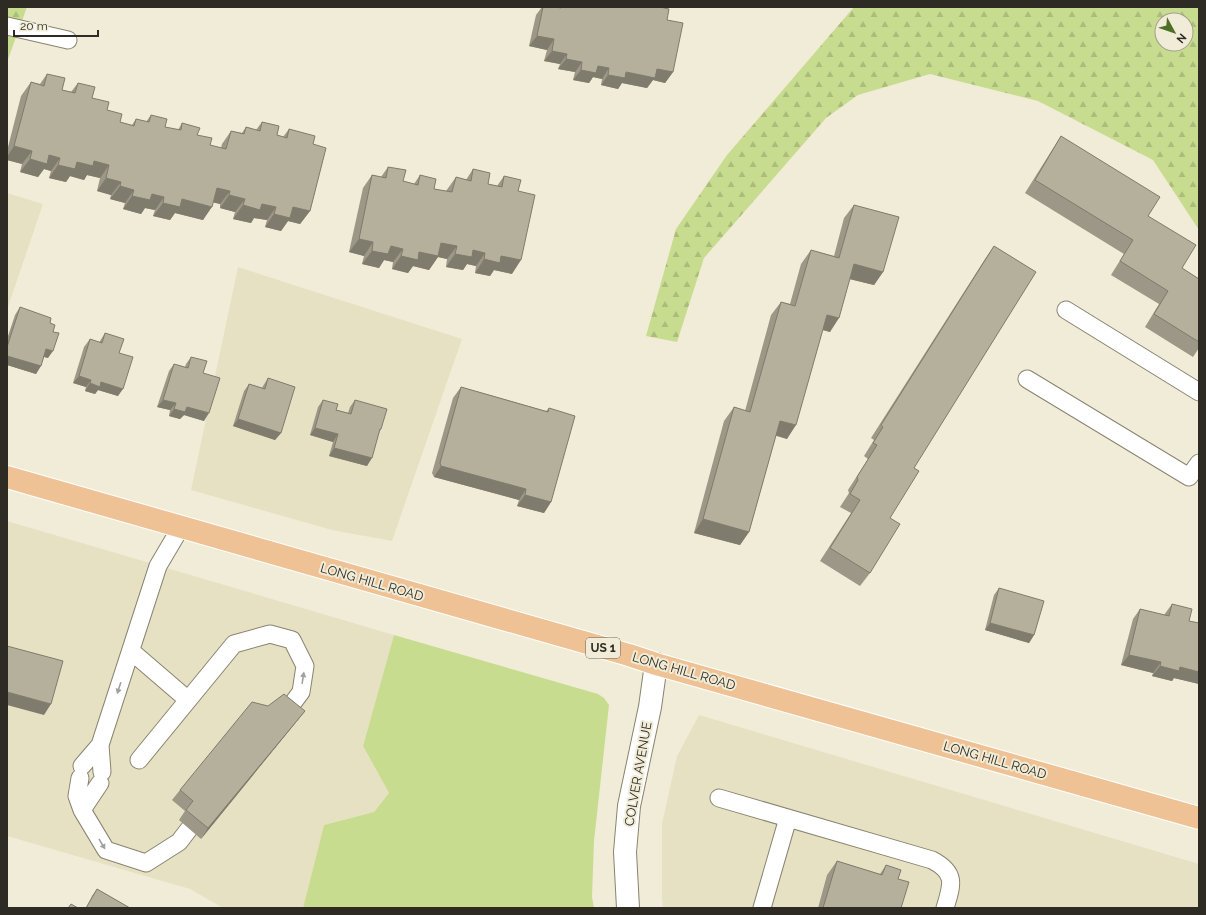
<svg xmlns="http://www.w3.org/2000/svg" width="1206" height="915" font-family="Raleway,sans-serif">
	<style>
		.built { fill: #e7e1c4 }
		.grass { fill: #c8dc8f }
		.forest { fill: url(#forest-firs); fill-rule: evenodd }
		.lines { fill: none; stroke-linecap: round; stroke-linejoin: round }
		.lane-casing { stroke: #888470; stroke-width: 19 }
		.street-casing { stroke: #888470; stroke-width: 24 }
		.primary-casing { stroke: #fff; stroke-width: 24 }
		.lane { stroke: #fff; stroke-width: 17 }
		.street { stroke: #fff; stroke-width: 22 }
		.primary { stroke: #eec295; stroke-width: 22 }
		.wall { fill: #9c9786 }
		.shaded-wall { fill: #7f7b6d }
		.building { fill: #b5b09c; stroke: #7f7b6d }
		.oneway { fill: #a0a09c }
		.labels { text-anchor: middle; dominant-baseline: central; stroke-width: 4; stroke-linejoin: round; paint-order: stroke }
		.shield { fill: #f1ecd7; stroke: #686559; stroke-width: 1 }
		.shield-label { font-size: 12px; font-weight: bold; fill: #2d2b23 }
		.street-label { font-size: 13px; fill: #2d2b23; stroke: #f1ecd7 }
	</style>
	<defs>
		<pattern id="forest-firs" width="22" height="20" patternUnits="userSpaceOnUse"><rect width="22" height="20" fill="#c8dc8f"/><path d="M5 1l3.5 6h-7zM16 11l3.5 6h-7z" fill="#acbd7b"/></pattern>
	</defs>
	<rect width="100%" height="100%" fill="#f1ecd7"/>
	<path class="built" d="M7 193 43 204 7 310Z
		M238 267 462 339 392 541 332 530 191 490Z
		M7 521 394 635 363 746 389 793 374 812 324 825 303 908H223L190 889 7 836Z
		M699 715 1199 864V908H663L662 899V824L677 756Z"/>
	<path class="grass" d="M394 635 598 694 604 698 609 705 594 841 592 897 594 908H303L324 825 374 812 389 793 363 746Z"/>
	<path class="forest" d="M7 7H27L7 62Z
		M854 7H1199V230L1153 160 1038 101 930 74 858 95 826 118 704 258 677 342 646 336 676 229 727 155ZM1162 20H1186V44H1162Z"/>
	<g class="lines">
		<g class="lane-casing">
			<path id="lane" d="M7 26 68 40
				M1066 310 1199 392
				M1027 379 1189 477 1199 463
				M131 651 188 700
				M100 745 102 772
				M139 760 234 644 270 634 292 640 305 666 301 692 286 712
				M82 766 100 745 158 566 181 527
				M80 778 77 796 82 810 106 850 146 863 179 842 189 829
				M719 798 932 860C957 873 952 885 945 908
				M82 810 100 783
				M762 908 788 818"/>
		</g>
		<g class="street-casing">
			<path id="street" d="M628 908 625 852 629 806 650 707 656 664"/>
		</g>
		<g class="primary-casing">
			<path id="primary" d="M7 477 629 655 656 664 1199 818"/>
		</g>
		<use href="#lane" class="lane"/>
		<use href="#street" class="street"/>
		<use href="#primary" class="primary"/>
	</g>
	<path class="wall" d="M542 7H660L667 20 673 72 665 83 653 80 647 88 622 83 618 89 601 85 602 79 593 77 589 83 573 80 575 72 558 69 560 64 544 61 547 50 529 46 536 15Z
		M47 74 62 90 71 92 78 83 92 98 107 110 120 122 132 125 136 119 146 122 151 115 165 127 178 130 182 123 210 145 221 148 222 144 231 131 242 133 246 127 256 130 262 122 277 135 283 137 289 129 313 144 310 211 300 224 288 221 281 231 265 227 267 220 254 218 251 223 233 219 235 212 220 208V204L213 202 203 220 175 213 170 220 153 216 155 210 145 208 141 214 123 209 125 203 110 199 111 195 97 191 100 178 87 175 84 180 70 176 66 182 49 178 51 171 44 169 38 177 20 172 22 164 7 160V151L21 96 31 82 40 84Z
		M1061 136 1148 216 1182 268 1199 279V348L1193 357 1145 327 1159 304 1111 275 1124 254 1025 193 1052 150Z
		M388 167 403 181 414 184 420 175 434 189 446 191 456 177 466 180 473 169 488 184 497 186 504 176 518 191 512 274 494 270 490 276 475 273 476 266 467 264 463 270 446 267 447 259 438 257 429 270 413 266 408 273 392 269 393 262 384 260 379 268 362 264 364 256 349 252 363 188 372 175 381 177Z
		M854 205 883 272 874 285 850 279 830 332 822 330 787 439 776 435 749 532 740 545 694 533 724 421 734 407 745 411 771 315 781 302 790 304 801 264 811 250 834 256 844 218Z
		M994 246 914 468 890 518 870 573 860 586 820 561 851 513 840 507 849 493 848 490 868 459 864 456 874 440 871 438 985 259Z
		M20 307 53 332 48 358 44 357 36 374 7 365V339L15 315Z
		M105 333 119 353 118 396 98 390 95 394 85 391 86 387 73 383 84 347 90 339 99 343 100 341Z
		M191 357 203 373 204 421 184 415 180 419 169 416 170 410 157 407 169 371 174 364 185 367 186 364Z
		M268 378 281 433 275 440 233 426 244 391 249 384 262 388 263 386Z
		M461 387 546 411 549 408 551 502 544 513 517 506 519 500 434 477 432 473 453 398Z
		M323 400 336 410 348 413 350 407 355 400 381 429 379 433 367 466 329 456 333 442 310 435 318 407Z
		M999 588 1034 635 1029 643 985 630 994 595Z
		M1172 604 1189 621 1199 623V684L1174 678 1172 681 1152 676 1153 673 1121 665 1133 619 1140 609 1164 615Z
		M268 706 305 711 297 721 201 839 179 820 185 811 172 800 180 790Z
		M837 861 880 874 886 865 898 879 901 908H818L827 875Z
		M97 889 130 908H86L92 896Z"/>
	<path class="shaded-wall" d="M537 36 554 39 547 50 529 46Z
		M552 51 567 54 560 64 544 61Z
		M566 59 582 62 575 72 558 69Z
		M598 66 609 68 602 79 593 77 589 83 573 80 581 70Z
		M657 69 673 72 665 83 653 80 647 88 622 83 618 89 601 85 608 75Z
		M14 146 32 151 22 164 7 160V157Z
		M49 155 60 158 51 171 44 169 38 177 20 172 30 159Z
		M94 161 109 165 100 178 87 175 84 180 70 176 66 182 49 178 58 165Z
		M106 178 121 182 111 195 97 191Z
		M120 186 134 190 125 203 110 199Z
		M217 188 230 191 220 204 207 201Z
		M152 194 164 197 155 210 145 208 141 214 123 209 132 196Z
		M229 195 245 199 235 212 220 208Z
		M182 199 212 207 203 220 175 213 170 220 153 216 163 203Z
		M262 204 276 207 267 220 254 218 251 223 233 219 243 205Z
		M293 207 310 211 300 224 288 221 281 231 265 227 274 214Z
		M359 239 373 242 364 256 349 252Z
		M441 243 457 246 447 259 438 257 429 270 413 266 408 273 392 269 401 256Z
		M391 246 403 249 393 262 384 260 379 268 362 264 372 251Z
		M473 250 485 253 476 266 467 264 463 270 446 267 455 254Z
		M501 256 521 260 512 274 494 270 490 276 475 273 484 259Z
		M854 264 883 272 874 285 845 278Z
		M827 315 839 318 830 332 817 328Z
		M46 349 53 351 48 358 41 356Z
		M7 356 41 366 36 374 7 365Z
		M79 376 91 380 86 387 73 383Z
		M101 382 123 389 118 396 98 390 95 394 85 391 90 383Z
		M163 400 176 403 170 410 157 407Z
		M187 407 209 413 204 421 184 415 180 419 169 416 174 409Z
		M238 419 281 433 275 440 233 426Z
		M780 421 796 425 787 439 770 434Z
		M315 428 338 434 333 442 310 435Z
		M334 448 372 458 367 466 329 456Z
		M441 466 526 489 519 500 434 477Z
		M525 495 551 502 544 513 517 506Z
		M703 519 749 532 740 545 694 533Z
		M990 623 1034 635 1029 643 985 630Z
		M1129 655 1161 662 1153 673 1121 665Z
		M1160 666 1180 667 1199 672V684L1174 678 1172 681 1152 676Z
		M7 692 51 704 44 715 7 705Z
		M305 711 297 721 201 839 208 828Z"/>
	<path class="building" d="M543 7H556L561 8V7H660L669 9 667 20 683 23 673 72 657 69 655 78 626 72 625 78 608 75 609 68 598 66 596 73 581 70 582 62 566 59 567 54 552 51 554 39 537 36Z
		M47 74 65 78 62 90 75 93 78 83 95 87 92 98 109 102 107 110 122 114 120 122 134 126 136 119 149 122 151 115 167 119 165 127 181 130 182 123 200 128 197 135 212 138 210 145 226 149 231 131 244 134 246 127 260 131 262 122 279 126 277 135 287 138 289 129 315 136 313 144 326 148 310 211 293 207 290 218 274 214 276 207 262 204 260 210 243 205 245 199 229 195 230 191 217 188 212 207 182 199 180 207 163 203 164 197 152 194 150 200 132 196 134 190 120 186 121 182 106 178 109 165 94 161 93 166 77 162 75 169 58 165 60 158 49 155 47 164 30 159 32 151 14 146 31 82 44 86Z
		M1061 136 1160 197 1148 216 1196 245 1182 268 1199 279V342L1154 314 1168 291 1120 261 1133 240 1035 180Z
		M388 167 406 170 403 181 418 185 420 175 436 179 434 189 452 192 456 177 471 181 473 169 490 173 488 184 502 187 504 176 521 180 518 191 535 195 521 260 501 256 500 263 484 259 485 253 473 250 472 257 455 254 457 246 441 243 438 256 419 252 418 260 401 256 403 249 391 246 388 254 372 251 373 242 359 239 372 175 386 178Z
		M854 205 899 217 883 272 854 264 839 318 827 315 796 425 780 421 749 532 703 519 734 407 750 412 781 302 795 306 811 250 839 258Z
		M994 246 1036 272 914 468 919 471 890 518 900 524 870 573 830 548 860 500 850 494 858 480 857 477 877 445 873 443 883 427 881 425Z
		M20 307 51 318 50 323 55 325 53 332 59 333 53 351 46 349 41 366 7 356V347Z
		M105 333 124 339 119 353 133 357 123 389 101 382 100 387 90 383 91 380 79 376 90 339 102 343Z
		M191 357 207 361 203 373 220 378 209 413 187 407 185 412 174 409 176 403 163 400 174 364 188 368Z
		M268 378 295 387 281 433 238 419 249 384 265 389Z
		M461 387 548 412 549 408 575 416 551 502 525 495 526 489 441 466 440 463Z
		M323 400 338 404 336 410 351 414 355 400 387 409 381 429H380L372 458 334 448 338 434 315 428Z
		M999 588 1044 601 1034 635 990 623Z
		M1172 604 1192 609 1189 621 1199 623V672L1180 667 1179 671 1160 666 1161 662 1129 655 1140 609 1169 616Z
		M7 646 63 661 51 704 7 692Z
		M284 694 305 711 208 828 186 810 193 801 180 790 252 702 268 706Z
		M837 861 882 875 886 865 901 870 898 879 909 882 901 908H823Z
		M97 889 130 908H86Z
		M71 904 78 908H68Z"/>
	<defs><path id="oneway-solid" d="M-6-.8H1V-3.2L6.5 0L1 3.2V.8H-6Z"/></defs>
	<g class="oneway">
		<use href="#oneway-solid" transform="translate(303 678) rotate(-81)"/>
		<use href="#oneway-solid" transform="translate(119 688) rotate(108)"/>
		<use href="#oneway-solid" transform="translate(102 844) rotate(59)"/>
	</g>
	<g class="labels">
		<rect class="shield" x="586" y="638" width="34" height="20" rx="3"/>
		<g class="shield-label">
			<text x="603" y="648">US 1</text>
		</g>
		<g class="street-label">
			<text transform="translate(372 582) rotate(16)">LONG HILL ROAD</text>
			<text transform="translate(684 671) rotate(16)">LONG HILL ROAD</text>
			<text transform="translate(995 760) rotate(16)">LONG HILL ROAD</text>
			<text transform="translate(638 774) rotate(-80)">COLVER AVENUE</text>
		</g>
	</g>
	<rect width="1206" height="915" fill="none" stroke="#2d2b23" stroke-width="16"/>
	<g transform="translate(1174 32) rotate(130)"><circle r="19" fill="#f1ecd7" stroke="#a39f8f"/>
	<path d="M0-3L7 15L0 10L-7 15Z" fill="#4e6f26"/>
	<text y="-6" font-size="11" font-weight="bold" text-anchor="middle" fill="#2d2b23">N</text>
	</g>
	<path d="M14 30v6h84v-6" fill="none" stroke="#2d2b23" stroke-width="2"/>
	<text x="20" y="30" font-size="12" fill="#2d2b23" stroke="#f1ecd7" stroke-width="3" paint-order="stroke">20 m</text>
</svg>
